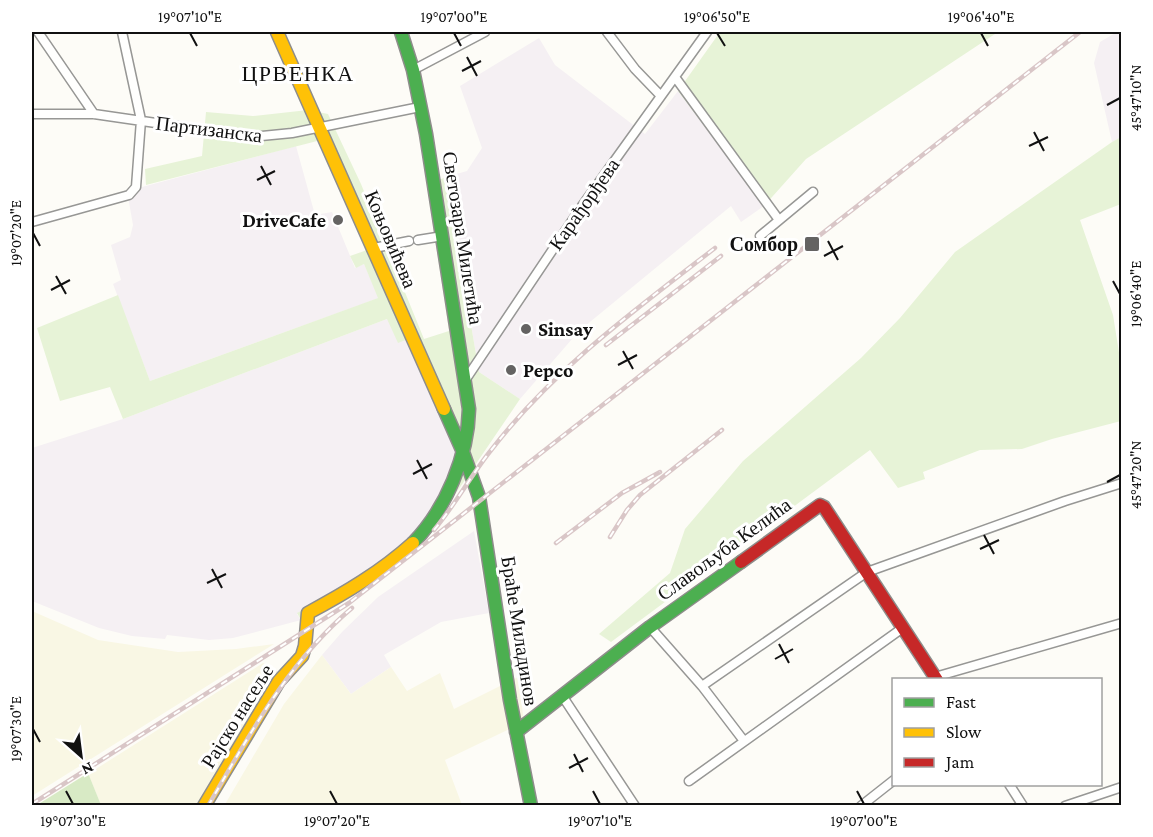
<svg xmlns="http://www.w3.org/2000/svg" width="1153" height="837" font-family="'Crimson Pro',serif">
	<style>
		.industrial { fill: #f5f0f3 }
		.farmland { fill: #f9f7e4 }
		.green { fill: #e7f3d7 }
		.forest { fill: #d8eac5 }
		.lines { fill: none; stroke-linecap: round; stroke-linejoin: round }
		.street-casing { stroke: #979795; stroke-width: 11 }
		.fast-casing { stroke: #8e8d8b; stroke-width: 15 }
		.slow-casing { stroke: #8e8d8b; stroke-width: 15 }
		.jam-casing { stroke: #8e8d8b; stroke-width: 15 }
		.street { stroke: #fffffe; stroke-width: 8 }
		.fast { stroke: #4caf50; stroke-width: 12 }
		.slow { stroke: #ffc107; stroke-width: 12 }
		.jam { stroke: #c62828; stroke-width: 12 }
		.rail-casing { stroke: #d9c6c7; stroke-width: 4.5 }
		.rail { stroke: #fff; stroke-width: 2; stroke-dasharray: 7; stroke-linecap: butt }
		.ticks { fill: none; stroke: #111; stroke-width: 2 }
		.poi-dot { fill: #646362; stroke: #fff; stroke-width: 2 }
		.labels { text-anchor: middle; dominant-baseline: central; stroke-width: 6; stroke-linejoin: round; paint-order: stroke }
		.street-label { font-size: 20px; fill: #111; stroke: #fff }
		.poi-label { font-size: 20px; font-weight: bold; fill: #111; stroke: #fff; text-anchor: end }
		.quarter-label { font-size: 22px; letter-spacing: 1.5px; fill: #111; stroke: #fff }
		.neatline { fill: none; stroke: #111; stroke-width: 2 }
		.ticks-label { font-size: 15px; text-anchor: middle; fill: #111 }
	</style>
	<rect width="100%" height="100%" fill="#fdfcf7"/>
	<path class="industrial" d="M1117 32H1122V137L1112 142 1094 63 1100 42Z
		M539 38 555 65 645 134 678 91 764 206 741 222 731 206 579 331 520 399 479 372 446 177 467 171 482 148 460 86Z
		M296 146 315 215 332 212 355 268 364 264 379 298 150 381 113 284 121 280 111 245 130 237 133 225 127 191Z
		M387 319 407 339 458 449 436 505 425 521 413 537 369 573 297 614 301 620 233 638 209 640 167 635 165 639 132 636 99 628 32 601V448L123 419Z
		M474 531 489 613 441 622 384 655 391 667 351 694 322 655 342 632 378 597Z"/>
	<path class="farmland" d="M32 611 98 640 178 652 236 649 274 644 32 796Z
		M322 655 351 694 391 667 407 691 440 673 454 709 518 677 524 722 445 760 462 805 224 806 284 704Z
		M263 663 282 674 202 805H101L88 774Z"/>
	<path class="green" d="M720 32H998L806 159 764 206 678 91Z
		M308 110 328 114 361 184 424 339 449 331 427 185 446 177 479 372 520 399 450 502 423 537 334 604 301 620 297 613C343 590 393 563 425 521 441 501 449 473 458 449L408 339 398 343 387 319 123 419 110 387 60 401 37 328 118 295 150 381 378 298 364 264 356 268 350 256 370 249 321 140 146 185 145 169 202 156 206 112 253 116Z
		M1121 137V204L1080 220 1113 315 1121 365V421L1052 439 1022 449 980 450 923 472 925 479 898 488 870 450 611 642 599 634 670 573 685 529 743 461 861 358 900 318 955 252 1112 142Z"/>
	<path class="forest" d="M88 773 101 805H75L74 803 70 805H37Z"/>
	<g class="lines">
		<g class="street-casing">
			<path id="street" d="M38 32 94 114
				M607 32 635 69 660 95
				M413 70 485 32
				M675 77 779 220
				M32 114H94L252 137 292 133 420 107
				M32 222 129 195 136 187 141 120 122 32
				M760 236 813 192
				M418 240 443 236
				M374 248 409 241
				M466 379 582 206 707 32
				M650 627 702 686 744 741
				M935 677 1122 623
				M702 686 867 572 1065 501 1122 483
				M563 697 635 806
				M689 781 904 627
				M1009 784 1023 806
				M861 806 894 780
				M1065 806 1122 787"/>
		</g>
		<g class="fast-casing">
			<path id="fast" d="M401 32 413 70 426 134 469 409C468 456 446 509 413 543
				M444 409 463 452 479 497 510 700 531 806
				M516 732 650 627 741 562"/>
		</g>
		<g class="slow-casing">
			<path id="slow" d="M277 32 444 409
				M204 806 279 681 302 656 305 646 308 613C345 593 381 572 413 543"/>
		</g>
		<g class="jam-casing">
			<path id="jam" d="M741 562 820 505 824 507 937 680"/>
		</g>
		<use href="#street" class="street"/>
		<use href="#fast" class="fast"/>
		<use href="#slow" class="slow"/>
		<use href="#jam" class="jam"/>
		<g class="rail-casing">
			<path id="rail" d="M606 345 721 256
				M434 530C455 505 471 475 492 449 554 369 636 309 715 248
				M610 537 627 510 640 495 722 430
				M556 543 622 493 660 472
				M32 804 349 603 1080 32
				M208 806C250 734 288 662 352 608"/>
		</g>
		<use href="#rail" class="rail"/>
	</g>
	<path class="ticks" d="M190 33 197 46M454 33 461 46M717 33 725 46M981 33 988 46M467 57 477 76M462 71 481 61M1107 105 1120 98M1034 132 1044 151M1029 146 1048 137M261 166 271 185M257 180 275 171M33 233 40 246M828 241 838 260M824 256 843 246M56 276 66 294M1113 281 1120 294M51 290 70 280M623 351 633 369M618 365 637 355M417 460 427 479M413 474 432 464M1107 482 1120 475M984 535 994 554M980 549 999 540M212 569 222 588M207 583 226 574M779 644 789 663M775 659 793 649M33 729 40 742M574 754 583 772M569 768 588 758M66 791 73 804M330 791 337 804M593 791 600 804M857 791 864 804"/>
	<g class="poi-dot">
		<circle cx="338" cy="220" r="6"/>
		<rect x="804" y="236" width="16" height="16" rx="3"/>
		<circle cx="526" cy="329" r="6"/>
		<circle cx="511" cy="370" r="6"/>
	</g>
	<g class="labels">
		<g class="street-label">
			<text transform="translate(209 129) rotate(7)">Партизанска</text>
			<text transform="translate(584 204) rotate(-55)">Карађорђева</text>
			<text transform="translate(463 238) rotate(81)">Светозара Милетића</text>
			<text transform="translate(391 239) rotate(67)">Коњовићева</text>
			<text transform="translate(724 549) rotate(-36)">Славољуба Келића</text>
			<text transform="translate(520 631) rotate(81)">Браће Миладинов</text>
			<text transform="translate(237 716) rotate(-58)">Рајско насеље</text>
		</g>
		<g class="poi-label">
			<text x="326" y="220">DriveCafe</text>
			<text x="798" y="244">Сомбор</text>
			<text x="538" y="329" text-anchor="start">Sinsay</text>
			<text x="523" y="370" text-anchor="start">Pepco</text>
		</g>
		<g class="quarter-label">
			<text x="298" y="73">ЦРВЕНКА</text>
		</g>
	</g>
	<rect width="1153" height="837" fill="none" stroke="#ffffff" stroke-width="66"/>
	<rect x="892" y="678" width="210" height="108" fill="#ffffff" stroke="#a0a0a0" stroke-width="1.5"/>
	<rect x="904" y="698" width="30" height="9" fill="#4caf50" stroke="#a0a0a0" stroke-width="1.5"/>
	<text x="946" y="708" font-size="18" fill="#111111">Fast</text>
	<rect x="904" y="728" width="30" height="9" fill="#ffc107" stroke="#a0a0a0" stroke-width="1.5"/>
	<text x="946" y="738" font-size="18" fill="#111111">Slow</text>
	<rect x="904" y="758" width="30" height="9" fill="#c62828" stroke="#a0a0a0" stroke-width="1.5"/>
	<text x="946" y="768" font-size="18" fill="#111111">Jam</text>
	<g transform="translate(81 756) rotate(152)" stroke="#ffffff" stroke-width="4.5" paint-order="stroke">
	<path d="M0-4.5L10 22L0 15L-10 22Z" fill="#111111"/>
	<text y="-9" font-size="16" font-weight="bold" text-anchor="middle" fill="#111111">N</text>
	</g>
	<rect x="33" y="33" width="1087" height="771" class="neatline"/>
	<g class="ticks-label">
		<text x="190" y="22">19°07'10"E</text>
		<text x="454" y="22">19°07'00"E</text>
		<text x="717" y="22">19°06'50"E</text>
		<text x="981" y="22">19°06'40"E</text>
		<text transform="translate(1136 98) rotate(-90)" y="5">45°47'10"N</text>
		<text transform="translate(16 233) rotate(-90)" y="5">19°07'20"E</text>
		<text transform="translate(1136 294) rotate(-90)" y="5">19°06'40"E</text>
		<text transform="translate(1136 475) rotate(-90)" y="5">45°47'20"N</text>
		<text transform="translate(16 729) rotate(-90)" y="5">19°07'30"E</text>
		<text x="73" y="826">19°07'30"E</text>
		<text x="337" y="826">19°07'20"E</text>
		<text x="600" y="826">19°07'10"E</text>
		<text x="864" y="826">19°07'00"E</text>
	</g>
</svg>
